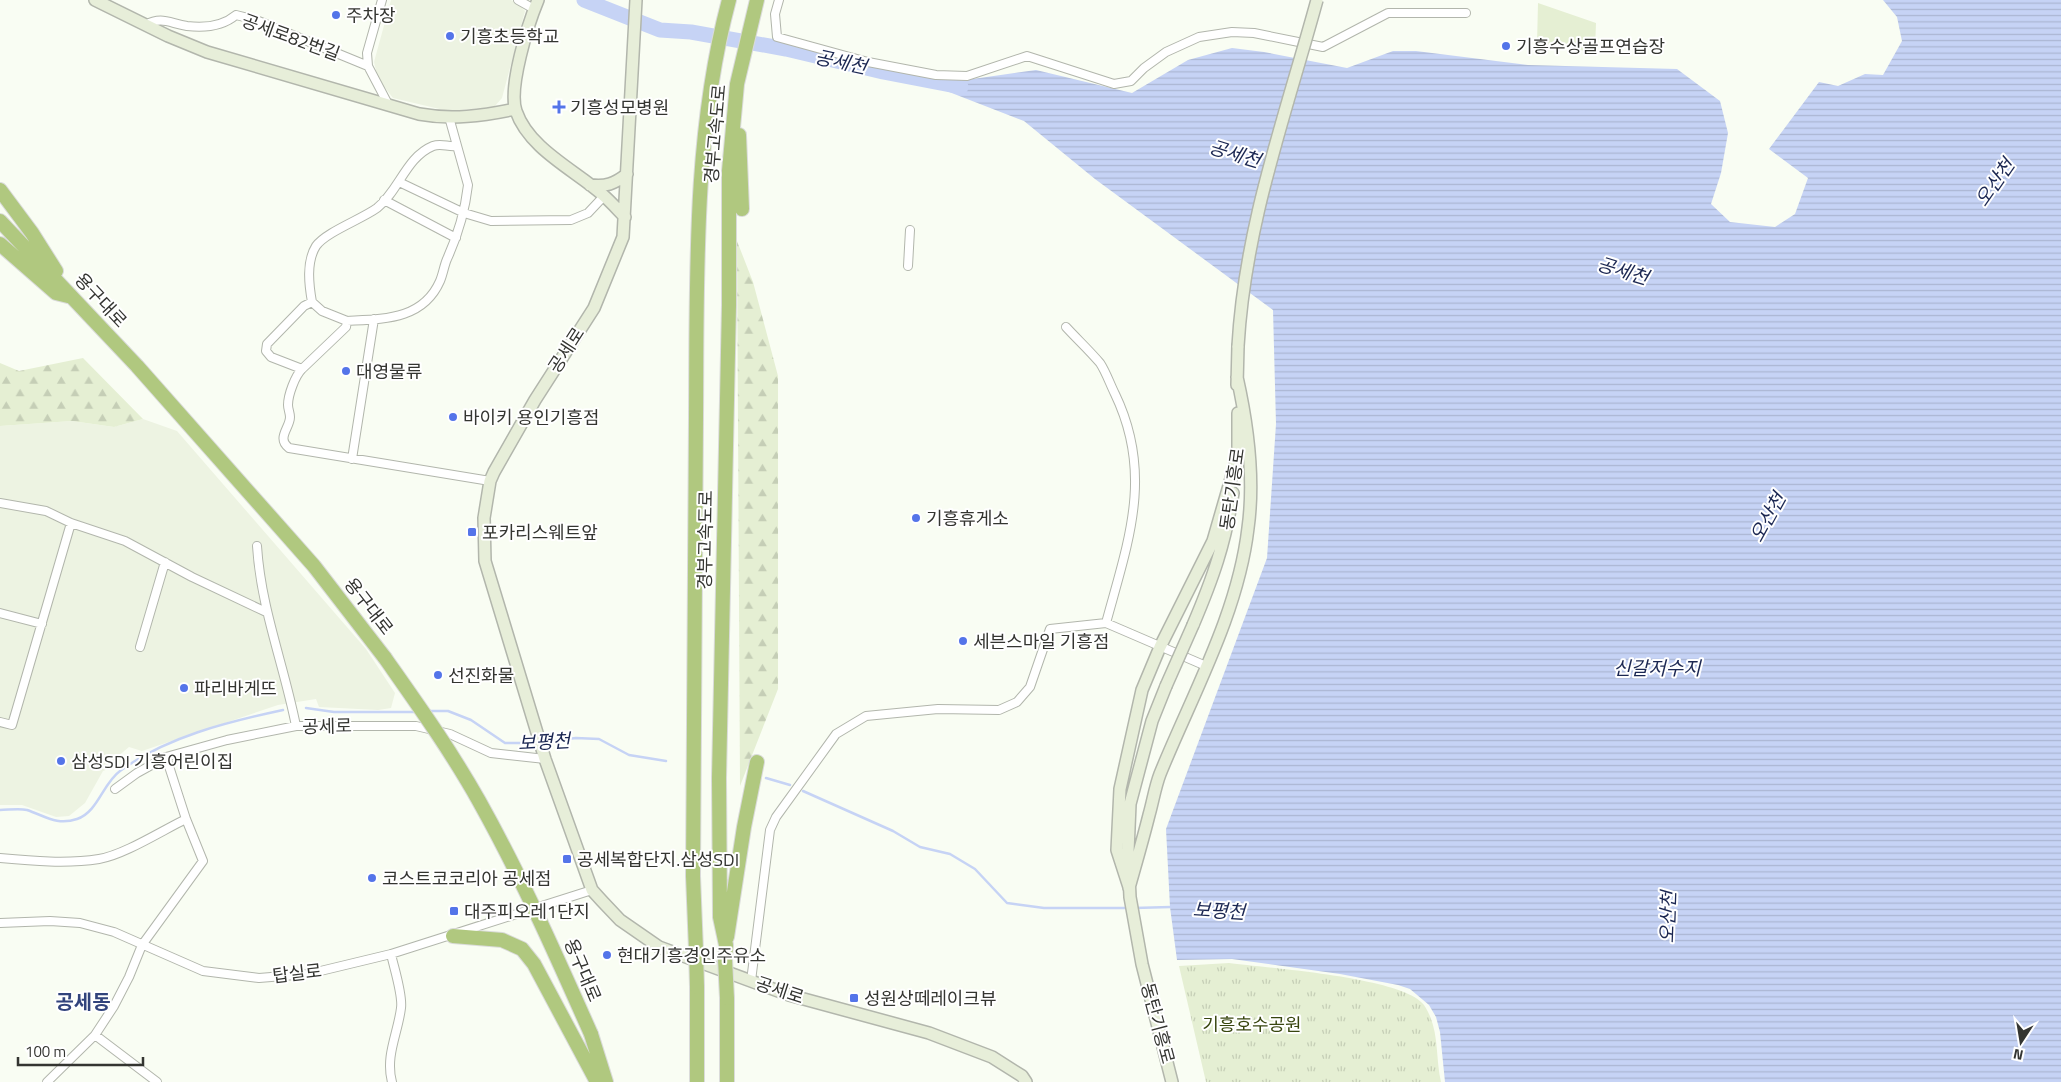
<svg xmlns="http://www.w3.org/2000/svg" width="2061" height="1082" font-family="'Titillium Web','Noto Sans KR',sans-serif">
	<style>
		.built { fill: #edf3e2 }
		.green { fill: #e5efd3 }
		.forest { fill: url(#forest-firs) }
		.park { fill: url(#park-tufts) }
		.water { fill: url(#water-rules) }
		.lines { fill: none; stroke-linecap: round; stroke-linejoin: round }
		.stream { stroke: #c6d3f5; stroke-width: 2.5 }
		.river { stroke: #c6d3f5; stroke-width: 15 }
		.street-casing { stroke: #b2b6ac; stroke-width: 10 }
		.secondary-casing { stroke: #b2b6ac; stroke-width: 14 }
		.highway-casing { stroke: #dadbda; stroke-width: 16 }
		.street { stroke: #fff; stroke-width: 8 }
		.secondary { stroke: #e7eed9; stroke-width: 11 }
		.highway { stroke: #b0c87f; stroke-width: 14 }
		.secondary-bridge-casing { stroke: #b2b6ac; stroke-width: 14; stroke-linecap: butt }
		.highway-bridge-casing { stroke: #dadbda; stroke-width: 16; stroke-linecap: butt }
		.secondary-bridge { stroke: #e7eed9; stroke-width: 11 }
		.highway-bridge { stroke: #b0c87f; stroke-width: 14 }
		.poi-dot { fill: #5474e9; stroke: #fff; stroke-width: 2 }
		.labels { text-anchor: middle; dominant-baseline: central; stroke-width: 4; stroke-linejoin: round; paint-order: stroke }
		.poi-label { font-size: 18px; fill: #343531; stroke: #fff; text-anchor: start }
		.street-label { font-size: 18px; fill: #343531; stroke: #fff }
		.park-label { font-size: 18px; fill: #38460f; stroke: #fff }
		.water-label { font-size: 19px; font-style: italic; fill: #1b2752; stroke: #fff }
		.quarter-label { font-size: 20px; font-weight: bold; fill: #31437c; stroke: #fff }
	</style>
	<defs>
		<pattern id="forest-firs" width="22" height="20" patternUnits="userSpaceOnUse" patternTransform="scale(1.25)"><rect width="22" height="20" fill="#e5efd3"/><path d="M5 1l3.5 6h-7zM16 11l3.5 6h-7z" fill="#c5ceb6"/></pattern>
		<pattern id="park-tufts" width="24" height="20" patternUnits="userSpaceOnUse" patternTransform="scale(1.25)"><rect width="24" height="20" fill="#e5efd3"/><path d="M3 7l-1-3M5 7V3M7 7l1-3M15 17l-1-3M17 17v-4M19 17l1-3" fill="none" stroke="#c5ceb6"/></pattern>
		<pattern id="water-rules" width="6" height="5" patternUnits="userSpaceOnUse" patternTransform="scale(1.25)"><rect width="6" height="5" fill="#c6d3f5"/><path d="M0 2.5h6" fill="none" stroke="#abb6d2"/></pattern>
	</defs>
	<rect width="100%" height="100%" fill="#f9fdf3"/>
	<path class="built" d="M391 0H511L517 3 525 11 502 98 494 107 448 111 393 98 378 79 374 62Z
		M143 419 177 431 366 649 395 693 391 708 378 710 319 707 316 699 278 705 142 751 129 747 117 757 113 767 103 771 85 803 69 816 56 817 22 805H0V426L72 421 114 427Z"/>
	<path class="green" d="M1538 3 1596 23 1595 51 1577 50V45L1537 44Z"/>
	<path class="forest" d="M737 241 753 282 778 376V689L740 786Z
		M83 358 143 419 114 427 72 421 0 426V363L19 371Z"/>
	<path class="park" d="M1229 963C1267 968 1404 977 1424 1005 1440 1029 1435 1056 1441 1082H1206L1179 966Z"/>
	<path class="water" d="M1883 0H2061V1082H1445L1440 1032 1436 1017 1429 1005 1410 989 1398 985 1340 974 1232 959 1177 960 1170 907 1166 829 1267 558 1276 424 1273 310 1095 179 1024 121 931 85 1036 70 1132 93 1188 60 1232 48 1264 52 1347 68 1393 51H1416L1528 65 1677 69 1720 101 1728 133 1721 173 1711 204 1730 222 1775 227 1795 214 1808 178 1769 149 1819 82 1838 86 1865 74 1883 75 1902 41 1897 17Z"/>
	<g class="lines">
		<path class="stream" d="M306 708 334 712H417
			M430 711H448L471 720 505 743H538
			M543 742 576 738 599 739 629 755 666 761
			M766 778 790 785
			M803 791 893 831 920 847 950 854 975 869 1007 903 1044 908H1129
			M0 810C8 810 19 808 27 810 45 816 57 826 77 819 98 812 103 783 120 771 166 737 227 722 283 710
			M1134 908 1171 907"/>
		<path class="river" d="M584 0 660 30 691 32 786 49 883 72 961 87"/>
		<g class="street-casing">
			<path id="street" d="M518 0 534 9
				M779 0 775 14 777 37 868 62 936 75 967 76 1027 56 1114 84 1131 81 1144 68 1166 52 1199 37 1232 32 1254 33 1323 47 1388 13H1466
				M145 25C162 16 169 23 187 26 204 28 223 26 236 15L256 20 368 66 367 53 382 0
				M368 66 388 104
				M449 117 468 185C465 211 458 235 447 259 444 266 443 274 440 281 423 320 383 319 347 321L346 327 302 369 271 357 266 351 267 344 304 306 312 302C309 285 306 262 316 246 326 232 362 219 377 208 399 191 406 157 433 146 441 143 448 147 456 146
				M399 182 464 213 491 221 571 220 588 213 604 196
				M384 200 456 238
				M908 266 910 230
				M312 302 322 311 347 321
				M302 369C295 376 288 395 288 405 288 409 290 413 290 417 290 428 276 438 289 448L490 481
				M352 459 374 319
				M0 503 46 511 71 523 125 541 192 577 266 612
				M257 546C261 609 284 665 296 726
				M0 613 42 624
				M1106 623 1206 666
				M140 647 165 562
				M0 722 12 725 71 523
				M115 789 137 773 166 757 227 740 296 726H416L450 734 491 753 545 759
				M0 858C32 861 67 864 99 859 124 855 163 830 186 819
				M0 923 50 921 80 923 114 932 203 971 259 978 308 974 391 954 592 890
				M391 954C394 968 403 995 401 1008 398 1033 385 1056 392 1082
				M751 981 770 830 776 817 836 734 866 716 938 709 999 710 1017 702 1030 687 1050 629 1106 623C1128 542 1154 475 1115 394 1110 384 1106 372 1100 363 1089 350 1077 339 1066 327
				M95 1035 157 1082
				M47 1082 95 1035 114 1006 129 977 142 945 203 861 186 819 166 757"/>
		</g>
		<g class="secondary-casing">
			<path id="secondary" d="M95 0 168 36 207 52 419 114C452 120 482 116 515 109
				M538 0C528 24 508 88 516 111 529 149 575 170 603 195 611 202 618 210 625 217
				M636 0 623 237 594 308 535 400 494 472 490 481 484 518 485 561 545 759 592 890 602 901 620 920 659 947 789 995 929 1033 992 1057 1022 1076 1026 1082
				M590 185C606 187 614 184 627 174
				M1237 385 1238 346
				M1238 413V457
				M1193 625C1213 578 1225 544 1233 493
				M1166 686 1152 721 1130 804 1128 852 1130 897 1142 964 1172 1082
				M1129 887 1117 850 1120 789 1142 690 1160 647 1213 541 1239 451
				M1129 888C1136 863 1143 839 1149 815 1153 801 1155 787 1160 774 1192 695 1238 614 1248 528 1255 478 1248 426 1237 377"/>
		</g>
		<g class="highway-casing">
			<path id="highway" d="M739 135 742 209
				M0 190 32 233 56 271
				M0 221 137 366 314 566 385 658
				M0 244 56 293 68 296
				M453 936 502 940 522 949 534 964 597 1082
				M727 937 744 827 757 762
				M696 950 693 876C694 723 695 570 696 417 697 279 693 134 729 0
				M725 959 726 945 720 917 719 778 729 305V171L737 84 757 0
				M697 987V1082
				M727 998V1082
				M591 1034 606 1082"/>
		</g>
		<use href="#street" class="street"/>
		<use href="#secondary" class="secondary"/>
		<use href="#highway" class="highway"/>
		<g class="secondary-bridge-casing">
			<path id="secondary-bridge" d="M1238 346C1245 225 1285 117 1317 0
				M1166 686 1193 625"/>
		</g>
		<g class="highway-bridge-casing">
			<path id="highway-bridge" d="M385 658C418 705 451 751 479 801 521 876 556 955 591 1034
				M696 950 697 987
				M725 959 727 998"/>
		</g>
		<use href="#secondary-bridge" class="secondary-bridge"/>
		<use href="#highway-bridge" class="highway-bridge"/>
	</g>
	<g class="poi-dot">
		<circle cx="336" cy="15" r="5"/>
		<circle cx="450" cy="36" r="5"/>
		<circle cx="1506" cy="46" r="5"/>
		<path d="M556.5 99.5h5v5h5v5h-5v5h-5v-5h-5v-5h5z"/>
		<circle cx="346" cy="371" r="5"/>
		<circle cx="453" cy="417" r="5"/>
		<circle cx="916" cy="518" r="5"/>
		<rect x="467" y="527" width="10" height="10" rx="2.5"/>
		<circle cx="963" cy="641" r="5"/>
		<circle cx="438" cy="675" r="5"/>
		<circle cx="184" cy="688" r="5"/>
		<circle cx="61" cy="761" r="5"/>
		<rect x="562" y="854" width="10" height="10" rx="2.5"/>
		<circle cx="372" cy="878" r="5"/>
		<rect x="449" y="906" width="10" height="10" rx="2.5"/>
		<circle cx="607" cy="955" r="5"/>
		<rect x="849" y="993" width="10" height="10" rx="2.5"/>
	</g>
	<g class="labels">
		<g class="poi-label">
			<text x="346" y="15">주차장</text>
			<text x="460" y="36">기흥초등학교</text>
			<text x="1516" y="46">기흥수상골프연습장</text>
			<text x="570" y="107">기흥성모병원</text>
			<text x="356" y="371">대영물류</text>
			<text x="463" y="417">바이키 용인기흥점</text>
			<text x="926" y="518">기흥휴게소</text>
			<text x="482" y="532">포카리스웨트앞</text>
			<text x="973" y="641">세븐스마일 기흥점</text>
			<text x="448" y="675">선진화물</text>
			<text x="194" y="688">파리바게뜨</text>
			<text x="71" y="761">삼성SDI 기흥어린이집</text>
			<text x="577" y="859">공세복합단지.삼성SDI</text>
			<text x="382" y="878">코스트코코리아 공세점</text>
			<text x="464" y="911">대주피오레1단지</text>
			<text x="617" y="955">현대기흥경인주유소</text>
			<text x="864" y="998">성원상떼레이크뷰</text>
		</g>
		<g class="street-label">
			<text transform="translate(291 37) rotate(20)">공세로82번길</text>
			<text transform="translate(715 134) rotate(-85)">경부고속도로</text>
			<text transform="translate(101 300) rotate(47)">용구대로</text>
			<text transform="translate(566 350) rotate(-57)">공세로</text>
			<text transform="translate(1232 489) rotate(-82)">동탄기흥로</text>
			<text transform="translate(705 540) rotate(-89)">경부고속도로</text>
			<text transform="translate(369 606) rotate(52)">용구대로</text>
			<text transform="translate(327 726) rotate(-1)">공세로</text>
			<text transform="translate(583 970) rotate(67)">용구대로</text>
			<text transform="translate(297 973) rotate(-7)">탑실로</text>
			<text transform="translate(780 990) rotate(18)">공세로</text>
			<text transform="translate(1158 1023) rotate(75)">동탄기흥로</text>
		</g>
		<g class="park-label">
			<text x="1252" y="1024">기흥호수공원</text>
		</g>
		<g class="water-label">
			<text transform="translate(841 61) rotate(12)">공세천</text>
			<text transform="translate(1235 153) rotate(17)">공세천</text>
			<text transform="translate(1994 182) rotate(-55)">오산천</text>
			<text transform="translate(1623 270) rotate(17)">공세천</text>
			<text transform="translate(1767 517) rotate(-61)">오산천</text>
			<text x="1657" y="667">신갈저수지</text>
			<text transform="translate(544 741) rotate(-3)">보평천</text>
			<text transform="translate(1219 910) rotate(3)">보평천</text>
			<text transform="translate(1667 917) rotate(-88)">오산천</text>
		</g>
		<g class="quarter-label">
			<text x="83" y="1001">공세동</text>
		</g>
	</g>
	<g transform="translate(2021 1042) rotate(192)" stroke="#ffffff" stroke-width="4" paint-order="stroke">
	<path d="M0-4L9 19L0 12L-9 19Z" fill="#343531"/>
	<text y="-8" font-size="14" font-weight="bold" text-anchor="middle" fill="#343531">N</text>
	</g>
	<path d="M18 1057v8h125v-8" fill="none" stroke="#343531" stroke-width="2.5"/>
	<text x="25" y="1057" font-size="15" fill="#343531" stroke="#ffffff" stroke-width="4" paint-order="stroke">100 m</text>
</svg>
